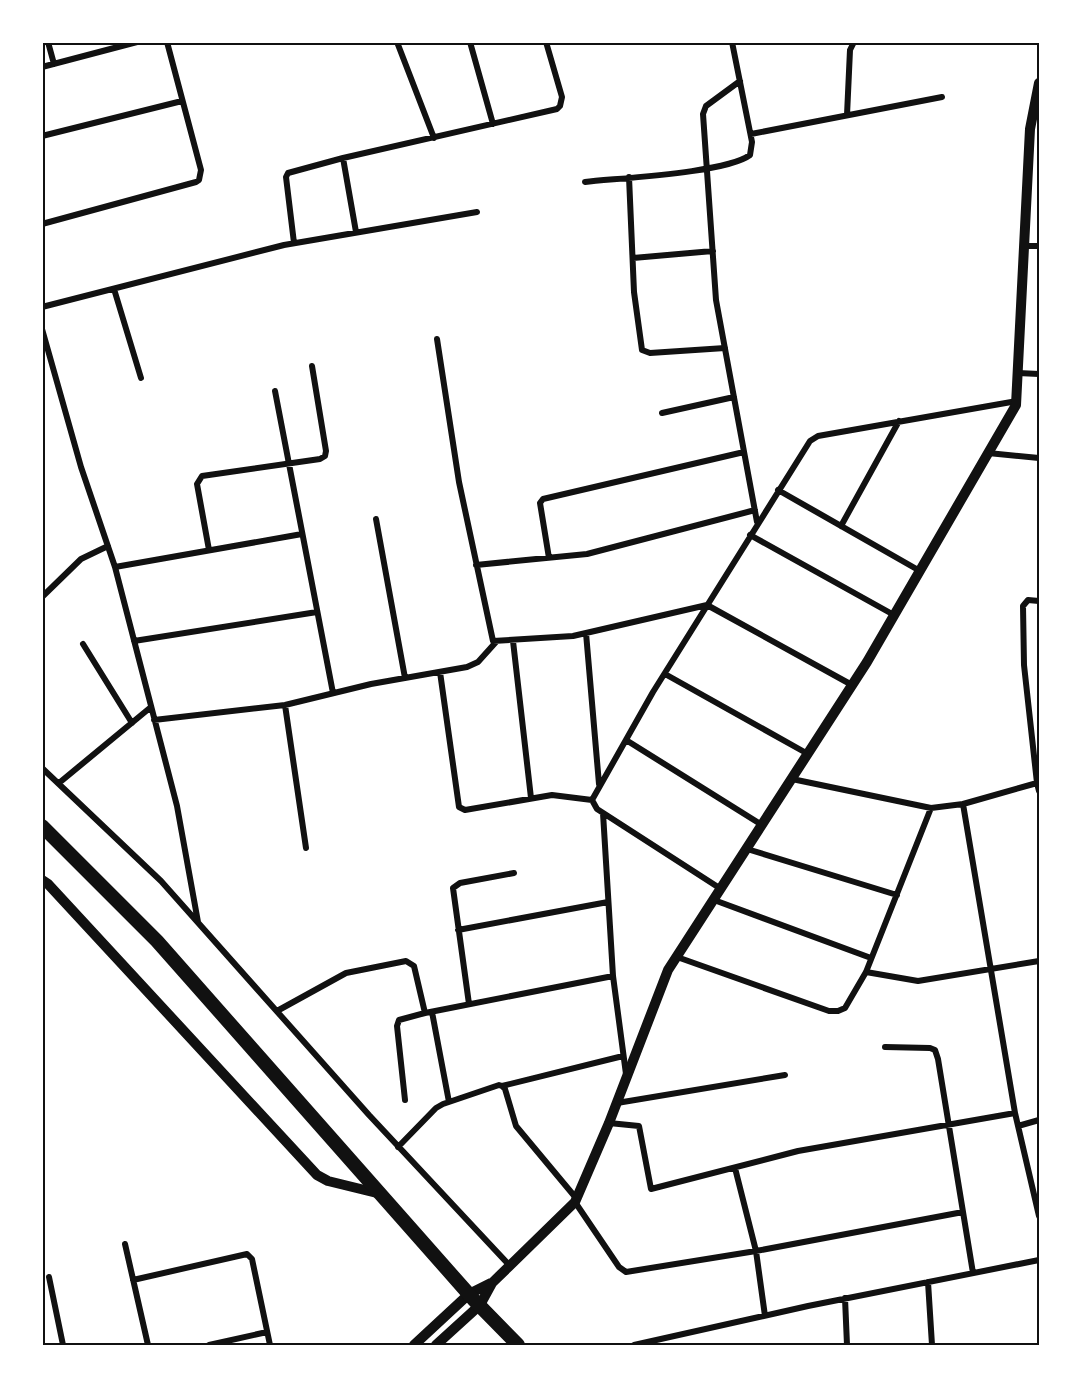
<svg xmlns="http://www.w3.org/2000/svg" width="1081" height="1387" font-family="'Roboto Condensed',sans-serif">
	<style>
		.lines { fill: none; stroke-linecap: round; stroke-linejoin: round }
		.minor { stroke: #111; stroke-width: 6 }
		.tertiary { stroke: #111; stroke-width: 10 }
		.secondary { stroke: #111; stroke-width: 10 }
		.trunk { stroke: #111; stroke-width: 14 }
		.neatline { fill: none; stroke: #111; stroke-width: 2 }
	</style>
	<rect width="100%" height="100%" fill="#fff"/>
	<g class="lines">
		<path class="minor" d="M48 42 54 64
			M397 42 434 138
			M470 42 493 124
			M42 67 137 42
			M740 81 706 106 703 114 716 300 757 522
			M847 115 850 50 854 42
			M751 134 942 97
			M42 136 182 101
			M343 158 356 232
			M629 177 634 292 642 350 650 353 725 348
			M585 182C620 178 726 173 750 155L752 142 732 42
			M42 224 196 182 199 180 201 170 167 42
			M294 243 286 177 288 173 343 158 557 109 560 106 562 97 546 42
			M1025 246H1039
			M633 258 713 251
			M114 289 141 378
			M42 307 284 245 477 212
			M42 329 81 467 115 567 177 806 198 922
			M437 339 459 482 493 641 573 636 707 605 852 685
			M1018 373 1039 374
			M275 391 333 693
			M662 413 734 397
			M988 453 1039 458
			M778 490 920 571
			M376 519 405 678
			M841 526 899 421
			M750 535 894 615
			M209 550 197 484 202 476 320 459 325 456 326 451 312 366
			M549 558 540 503 543 499 744 452
			M476 565 587 554 755 510
			M115 567 302 534
			M42 597 81 559 108 546
			M586 633 599 784
			M134 641 317 612
			M513 641 531 798
			M83 644 132 723
			M440 672 459 807 465 810 552 795 592 800
			M665 674 808 754
			M285 705 306 848
			M154 720 285 705 371 684 467 667 478 662 496 642
			M626 740 762 825
			M42 768 161 881 369 1115 510 1266
			M792 779 931 808 963 804
			M59 783 151 707
			M1037 783 1024 665 1023 606 1028 600 1039 601
			M603 813 613 976 626 1074
			M747 849 897 895
			M721 889 597 809 592 800 653 692 810 441 818 436 1017 401
			M714 900 871 958
			M458 930 608 902
			M677 957 829 1011H838L845 1008 866 972 931 808
			M866 972 918 981 1039 961
			M469 1004 453 888 460 883 514 873
			M277 1011 346 973 406 961 414 966 425 1013
			M432 1012 449 1102
			M885 1047 930 1048 935 1050 938 1059 973 1273
			M502 1086 623 1056
			M405 1100 397 1026 399 1020 425 1013 613 976
			M617 1103 785 1075
			M1015 1113 963 804 1037 783 1039 791
			M609 1123 639 1126 651 1189 798 1151 1015 1113 1039 1216
			M1018 1126 1039 1120
			M398 1147 436 1108 443 1104 499 1085 502 1086 505 1089 516 1126 576 1198
			M735 1168 756 1251 765 1316
			M575 1202 619 1267 626 1272 756 1251 963 1212
			M125 1244 148 1345
			M49 1277 63 1345
			M133 1280 247 1254 252 1259 270 1345
			M928 1282 932 1345
			M845 1298 847 1345
			M209 1345 267 1332
			M634 1345 808 1306 1039 1260"/>
		<path class="tertiary" d="M42 880 48 884 317 1175 328 1181 381 1194"/>
		<path class="secondary" d="M414 1345 469 1294 491 1283
			M436 1345 480 1305 492 1283 575 1202 609 1123 668 970 867 662 1016 405 1030 129 1039 83"/>
		<path class="trunk" d="M42 826 157 941 474 1300 518 1345"/>
	</g>
	<rect width="1081" height="1387" fill="none" stroke="#ffffff" stroke-width="87"/>
	<rect x="44" y="44" width="994" height="1300" class="neatline"/>
</svg>
